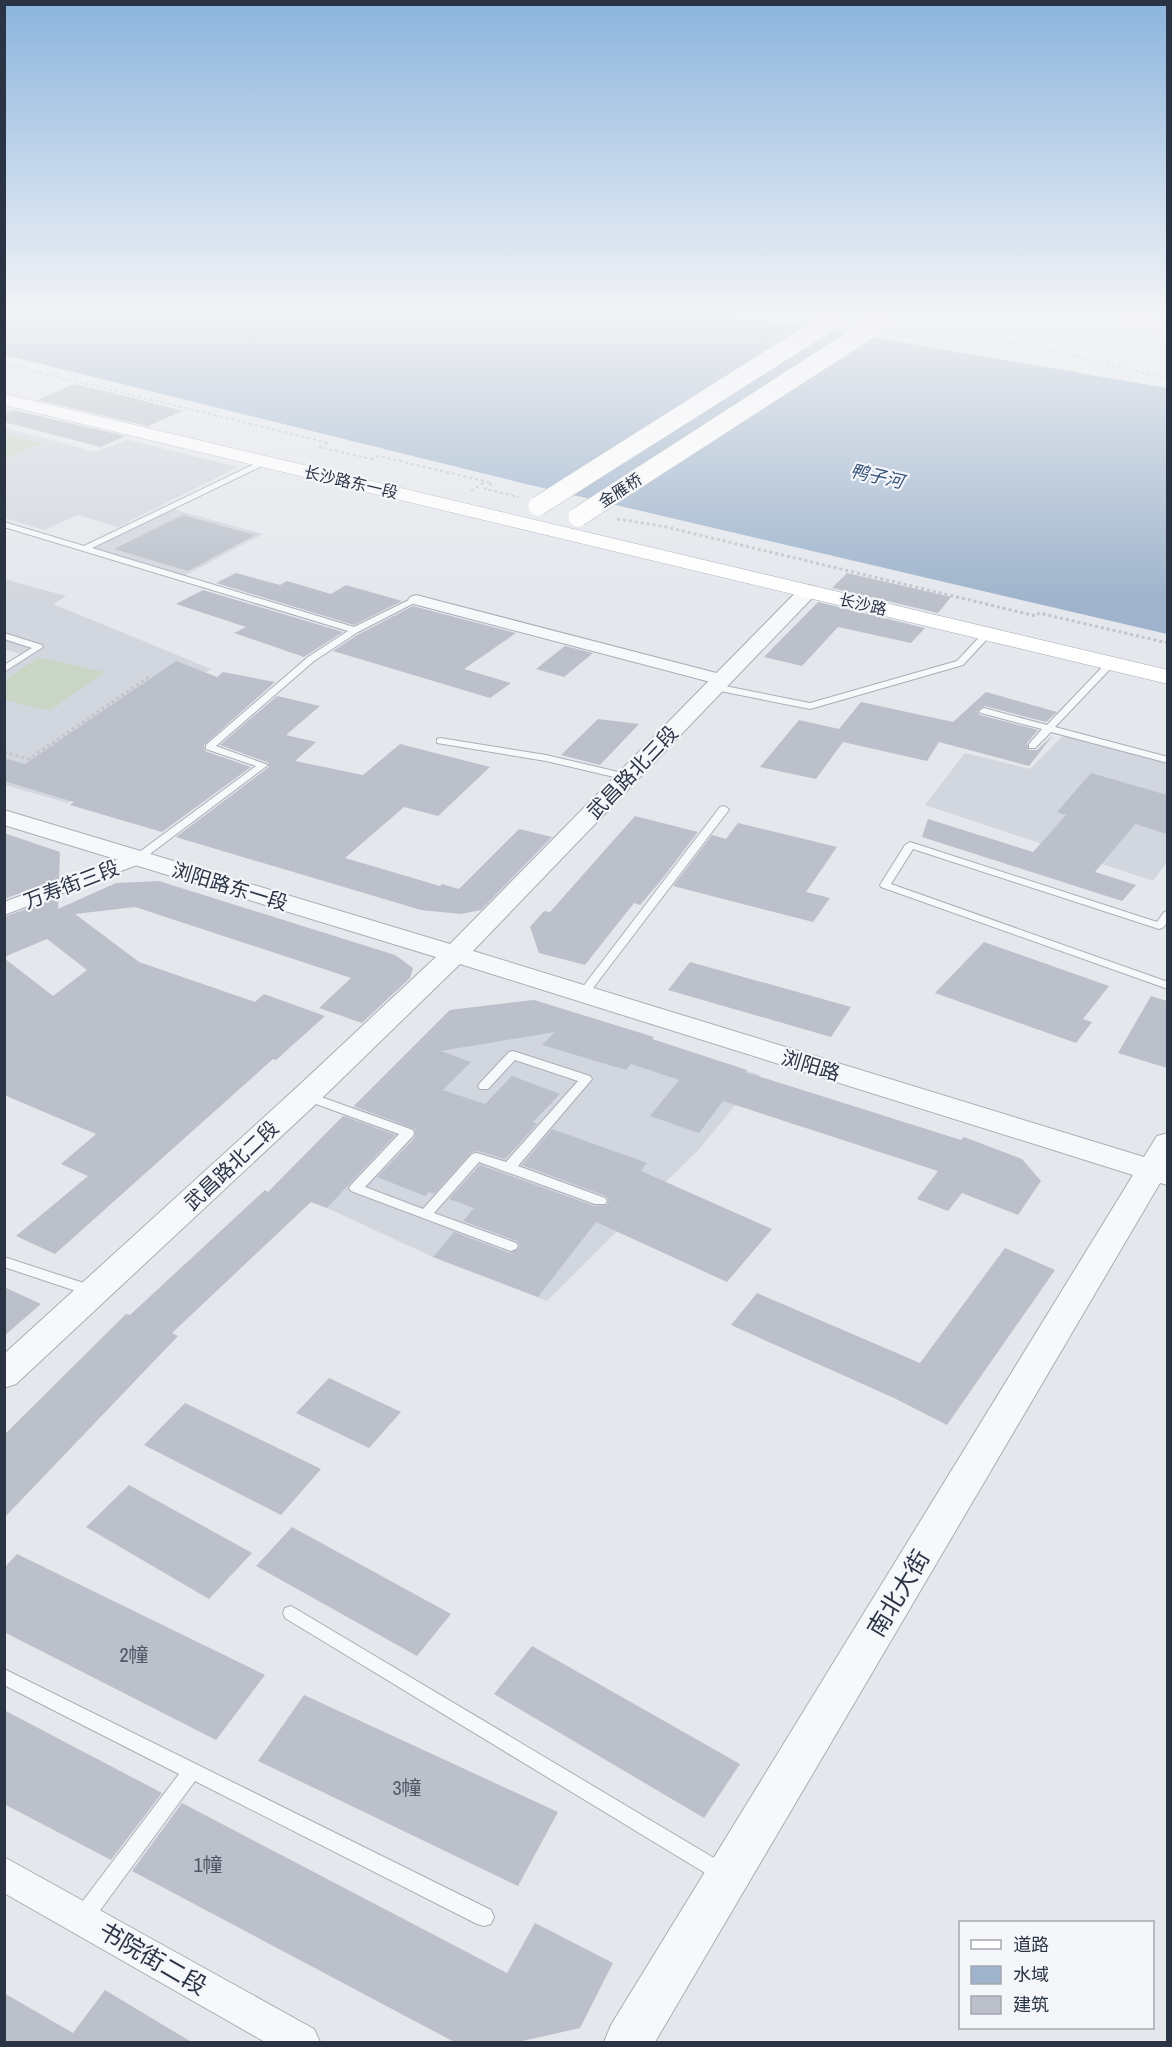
<svg xmlns="http://www.w3.org/2000/svg" width="1172" height="2047" font-family="'Archivo Narrow','Noto Sans SC',sans-serif">
	<style>
		.built { fill: #d2d6de }
		.green { fill: #c9d6c5 }
		.water { fill: #9fb4cc }
		.building { fill: #bbc0ca }
		.lines { fill: none; stroke-linecap: round; stroke-linejoin: round }
		.service-casing { stroke: #a9aeb7; stroke-width: 2 }
		.minor-casing { stroke: #a9aeb7; stroke-width: 2 }
		.tertiary-casing { stroke: #a9aeb7; stroke-width: 2 }
		.secondary-casing { stroke: #a9aeb7; stroke-width: 1 }
		.path-far1 { stroke: #c2c5cb; stroke-width: 2; stroke-dasharray: 3 3; stroke-linecap: butt }
		.path { stroke: #c2c5cb; stroke-width: 3; stroke-dasharray: 3 3; stroke-linecap: butt }
		.service { fill: #f7f8fa; fill-rule: evenodd }
		.minor { fill: #f7f8fa; fill-rule: evenodd }
		.tertiary { fill: #f7f8fa; fill-rule: evenodd }
		.secondary { fill: #fff; fill-rule: evenodd }
		.secondary-bridge-casing { stroke: #a9aeb7; stroke-width: 20; stroke-linecap: butt }
		.secondary-bridge { stroke: #fff; stroke-width: 19 }
		.labels { text-anchor: middle; dominant-baseline: central; stroke-width: 4.5; stroke-linejoin: round; paint-order: stroke }
		.far-street-label { font-size: 16px; fill: #2b3445; stroke: #f4f6f9 }
		.far-water-label { font-size: 18px; font-style: italic; fill: #34527a; stroke: #f4f6f9 }
		.street-label { font-size: 20px; fill: #2b3445; stroke: #f4f6f9 }
		.near-number-label { font-size: 20px; fill: #4f5766 }
		.near-street-label { font-size: 24px; fill: #2b3445; stroke: #f4f6f9 }
	</style>
	<rect width="100%" height="100%" fill="#e4e7ec"/>
	<path class="built" d="M6 428 95 452 128 440 238 467 118 527 78 515 44 530 5 518Z
		M173 509 263 534 184 576 94 548Z
		M4 579 66 596 53 604 211 669 65 769 100 780 68 803 5 785V664L20 654 5 649Z
		M1064 735 1167 763V862L1153 881 925 805 965 753 1030 769Z
		M534 1000 760 1075 701 1147 547 1301 433 1257 327 1208 273 1187 450 1010Z"/>
	<path class="green" d="M7 434 41 443 5 459V435Z
		M38 657 104 672 50 711 5 700V680Z"/>
	<path class="water" d="M5 313H710L796 324 1167 388V634L526 484 5 355Z"/>
	<path class="building" d="M74 384 137 399 182 411 148 426 37 400Z
		M13 410 125 436 101 447 4 422V413Z
		M183 515 255 535 188 571 114 549Z
		M236 573 280 585 287 581 331 594 346 585 402 601 354 625 216 583Z
		M847 573 921 590 951 597 938 613 832 588Z
		M203 590 343 632 304 657 234 633 246 627 176 604Z
		M818 602 925 628 911 643 838 627 802 666 764 657Z
		M413 606 516 633 464 669 511 683 490 698 333 651 359 634Z
		M565 646 593 653 564 677 536 669Z
		M176 661 217 677 223 672 275 682 204 745 205 751 251 767 162 832 70 805 74 802 4 781V758L25 764Z
		M986 692 1057 712 1046 722 985 706 977 711 980 715 1038 730 1027 743 1029 750H1037L1053 735 1029 766 939 742 927 761 843 742 816 779 760 767 799 720 839 729 861 702 953 722Z
		M277 696 320 706 286 735 316 742 295 761 363 775 400 744 490 767 438 816 404 807 345 858 440 886 442 884 459 889 519 829 552 837 481 910 461 914 421 910 179 838 176 837 269 767V763L220 745Z
		M598 719 639 724 600 765 561 755Z
		M1091 773 1167 795V834L1135 824 1095 872 1136 885 1122 901 922 837 928 819 1033 852 1066 815 1057 812Z
		M635 816 698 832 659 883 640 905 634 903 585 965 539 953 530 927 544 911 550 912Z
		M738 823 837 847 806 892 830 898 813 922 673 886 712 835 726 839Z
		M4 833 60 852 59 879 4 899Z
		M159 881 395 955 413 968 410 978 362 1023 319 1008 351 978 135 907 75 914 139 962 255 1002 264 994 325 1016 276 1060 273 1059 55 1254 16 1236 88 1176 61 1164 96 1134 4 1095V958L53 996 87 970 47 939 4 957V917L59 897 58 909 116 883Z
		M984 942 1109 986 1083 1019 1092 1022 1076 1043 935 993Z
		M690 962 851 1007 831 1037 668 990Z
		M1151 996 1167 1001V1068L1118 1053Z
		M534 1000 654 1037 652 1039 747 1070 745 1072 961 1140 964 1137 1022 1159 1041 1181 1018 1215 962 1193 948 1211 917 1199 938 1171 723 1101 699 1133 650 1116 679 1080 631 1064 626 1070 542 1045 555 1032 441 1051 471 1062 443 1090 485 1104 512 1076 560 1094 533 1122 537 1124 505 1159 478 1151 472 1152 434 1194 429 1192 425 1196 377 1177 415 1138V1129L354 1106 450 1010Z
		M343 1116 395 1135 327 1208 311 1202 172 1333 178 1336 4 1518V1435L126 1314 130 1315 265 1190 268 1192Z
		M552 1129 647 1163 641 1171 772 1229 727 1282 596 1222 538 1297 433 1257 454 1232 510 1253 520 1247 517 1241 463 1221 474 1208 449 1199 480 1165 594 1206 607 1205 609 1200 606 1196 522 1165Z
		M1005 1248 1055 1270 947 1425 894 1398 731 1325 757 1293 920 1363Z
		M4 1287 41 1304 4 1336Z
		M329 1378 401 1412 369 1448 296 1413Z
		M185 1403 321 1469 281 1515 144 1445Z
		M129 1485 252 1553 209 1599 86 1527Z
		M292 1527 451 1614 417 1656 256 1566Z
		M17 1554 265 1675 216 1740 4 1632V1568Z
		M532 1646 740 1764 704 1818 494 1694Z
		M304 1695 558 1812 518 1886 258 1761Z
		M4 1710 162 1793 111 1860 4 1804Z
		M182 1803 507 1973 535 1923 613 1963 580 2028 514 2043H456L132 1871Z
		M105 1990 193 2043H4V1993L73 2033Z"/>
	<g class="lines">
		<g class="service-casing">
			<path id="service" d="M793 313H800L794 317 791 315Z
				M265 459H268V463L92 548 354 627 413 598 420 600 358 632 314 661 216 746 268 765 142 860H134L133 858 134 856 256 766 206 749V745L308 657 348 631 4 527V522L84 546Z
				M987 631 991 634 990 636 963 665 810 709 715 690 710 687 715 684 810 703 957 661 984 632Z
				M4 633 42 645 43 647 4 672V665L32 648 4 639Z
				M1110 661 1115 664 1113 666 1055 727 1168 757V763L1051 732 1035 748H1029V744L1042 729 981 713 979 711 984 708 1047 725 1107 662Z
				M440 738 546 755 631 775 632 777 627 780 546 761 437 743V739Z
				M724 806 729 809 728 811 587 996H579L577 994 579 992 720 807Z
				M910 842 1157 922 1164 912 1168 911C1168 919 1168 927 1159 929L913 849 891 884 1168 982V989L881 887 880 885 905 845Z
				M513 1051 590 1076 592 1079 518 1166 605 1198 607 1201 605 1204H595L479 1162 434 1213 516 1243 518 1246 516 1249 511 1251 351 1191 349 1188 351 1185 399 1134 302 1099 300 1096 306 1092 310 1093 413 1130 414 1133 413 1136 365 1187 423 1209 472 1154 477 1153 506 1162 578 1081 515 1060 488 1089H480L478 1086 480 1083 509 1052Z
				M4 1257 96 1287 98 1291 96 1295 91 1296 4 1267Z
				M291 1606 729 1867 731 1873 729 1879 722 1882 715 1879 285 1618 283 1613 285 1608Z
				M4 1669 491 1910 494 1917 491 1924 484 1926 477 1924 195 1781 90 1924 83 1926 76 1924 73 1917 76 1910 179 1774 4 1685Z"/>
		</g>
		<g class="minor-casing">
			<path id="minor" d="M416 595 728 676 731 680 728 684 722 685 410 603 408 600 410 597Z
				M138 852 145 854 148 858 145 862 4 915V902Z
				M4 1857 314 2029 320 2042H265L4 1893Z"/>
		</g>
		<g class="tertiary-casing">
			<path id="tertiary" d="M808 585 815 587 818 591 815 595 473 951 1144 1157 1157 1136 1168 1133V1185L1160 1183 655 2042H604L611 2025 1133 1175 460 964 317 1103 16 1384 4 1388V1354L295 1089 436 957 4 825V810L450 944 801 587Z"/>
		</g>
		<g class="secondary-casing">
			<path id="secondary" d="M882 313H901L880 330H868L866 326Z
				M1103 313H1130L1168 324V334L1105 316Z
				M4 394 1168 670V684L4 405Z"/>
		</g>
		<path class="path-far1" d="M735 313 781 319
			M893 335 1021 343 1168 379
			M4 364 329 443 320 447 371 459 379 456 492 483 485 489 519 497
			M471 491 485 482"/>
		<path class="path" d="M617 519 662 526 1036 616 1039 613 1168 643
			M4 752 29 759 150 676"/>
		<use href="#service" class="service"/>
		<use href="#minor" class="minor"/>
		<use href="#tertiary" class="tertiary"/>
		<use href="#secondary" class="secondary"/>
		<g class="secondary-bridge-casing">
			<path id="secondary-bridge" d="M538 506 835 318
				M578 517 874 326"/>
		</g>
		<use href="#secondary-bridge" class="secondary-bridge"/>
	</g>
	<linearGradient id="sky" x2="0" y2="1"><stop stop-color="#8bb4dd"/><stop offset="0.52" stop-color="#f3f4f6"/><stop offset="1" stop-color="#f3f4f6" stop-opacity="0"/></linearGradient>
	<rect width="1172" height="600" fill="url(#sky)"/>
	<g class="labels">
		<g class="far-street-label">
			<text transform="translate(351 482) rotate(13)">长沙路东一段</text>
			<text transform="translate(620 490) rotate(-33)">金雁桥</text>
			<text transform="translate(863 604) rotate(13)">长沙路</text>
		</g>
		<g class="far-water-label">
			<text transform="translate(877 476) rotate(13)">鸭子河</text>
		</g>
		<g class="street-label">
			<text transform="translate(632 772) rotate(-46)">武昌路北三段</text>
			<text transform="translate(71 884) rotate(-21)">万寿街三段</text>
			<text transform="translate(230 886) rotate(17)">浏阳路东一段</text>
			<text transform="translate(811 1065) rotate(17)">浏阳路</text>
			<text transform="translate(231 1165) rotate(-43)">武昌路北二段</text>
		</g>
		<g class="near-number-label">
			<text x="134" y="1654">2幢</text>
			<text x="407" y="1787">3幢</text>
			<text x="208" y="1864">1幢</text>
		</g>
		<g class="near-street-label">
			<text transform="translate(898 1593) rotate(-59)">南北大街</text>
			<text transform="translate(153 1958) rotate(30)">书院街二段</text>
		</g>
	</g>
	<rect width="1172" height="2047" fill="none" stroke="#2b3445" stroke-width="12"/>
	<rect x="959" y="1921" width="195" height="108" fill="#f4f6f9" stroke="#a4a8b1" stroke-width="1.5"/>
	<rect x="971" y="1940" width="30" height="9" fill="#ffffff" stroke="#a4a8b1" stroke-width="1.5"/>
	<text x="1013" y="1951" font-size="18" fill="#2b3445">道路</text>
	<rect x="971" y="1966" width="30" height="18" fill="#9fb4cc" stroke="#a4a8b1" stroke-width="1.5"/>
	<text x="1013" y="1981" font-size="18" fill="#2b3445">水域</text>
	<rect x="971" y="1996" width="30" height="18" fill="#bbc0ca" stroke="#a4a8b1" stroke-width="1.5"/>
	<text x="1013" y="2011" font-size="18" fill="#2b3445">建筑</text>
</svg>
